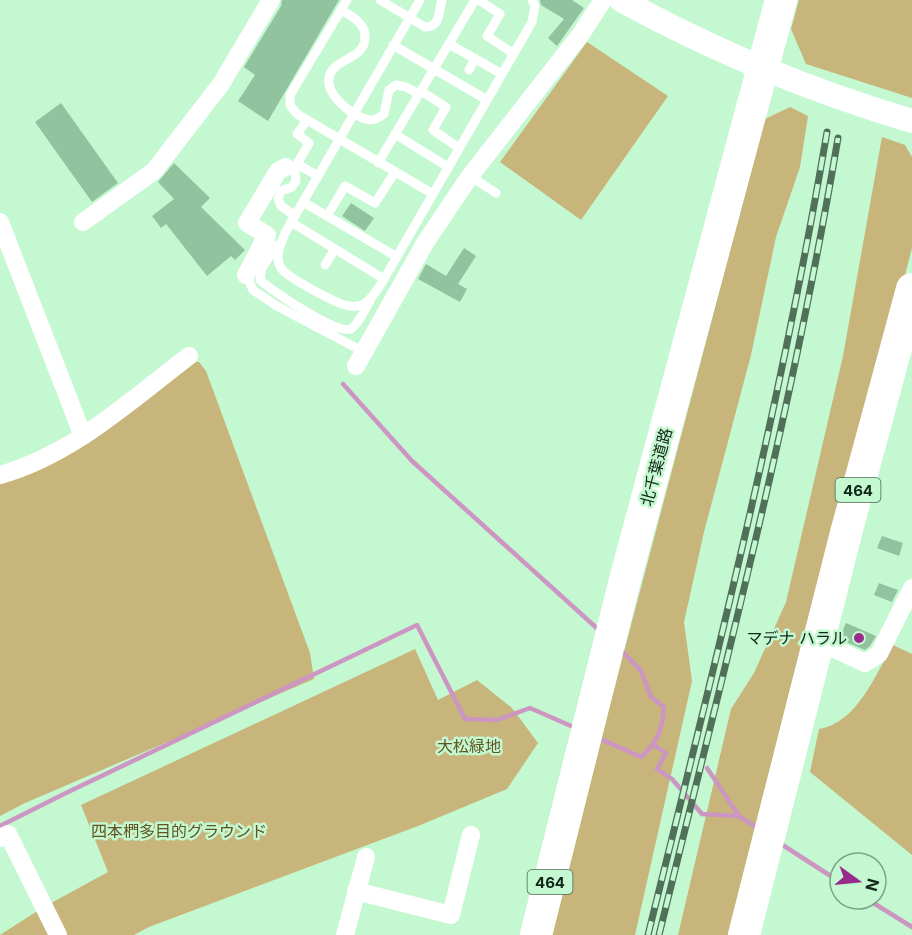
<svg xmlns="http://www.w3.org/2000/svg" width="912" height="935" font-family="Inter,'Noto Sans JP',sans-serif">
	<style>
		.green { fill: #c7b57b }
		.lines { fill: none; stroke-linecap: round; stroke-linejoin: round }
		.stream { stroke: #cc95c2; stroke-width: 4.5 }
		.building { fill: #91c39f }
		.lane { stroke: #fff; stroke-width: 9 }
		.street { stroke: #fff; stroke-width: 18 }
		.secondary { stroke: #fff; stroke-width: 24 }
		.highway { stroke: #fff; stroke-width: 32 }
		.rail-casing { stroke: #517059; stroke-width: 7 }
		.rail { stroke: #c4f8d1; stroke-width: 4.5; stroke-dasharray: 14; stroke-linecap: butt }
		.poi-dot { fill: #982a8b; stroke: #c4f8d1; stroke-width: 2 }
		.labels { text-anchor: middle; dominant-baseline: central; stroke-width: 5; stroke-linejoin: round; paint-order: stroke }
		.shield { fill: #c4f8d1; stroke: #476550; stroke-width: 1.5 }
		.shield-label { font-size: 15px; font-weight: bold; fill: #122618 }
		.street-label { font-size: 16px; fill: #122618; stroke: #c4f8d1 }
		.poi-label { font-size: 16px; fill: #122618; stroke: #c4f8d1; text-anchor: end }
		.park-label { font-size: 16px; fill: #625320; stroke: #c4f8d1 }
	</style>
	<rect width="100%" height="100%" fill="#c4f8d1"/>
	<path class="green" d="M799 0H912V98L806 64 791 29Z
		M587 42 668 96 581 220 500 162Z
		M790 107 808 116 800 167 776 237 751 355 704 532 684 622 692 681 635 935H549L765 119Z
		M882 137 905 145 912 157V248L734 935H678L731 709 754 673 786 602 843 356Z
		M190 362H199L206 371 310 653 314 679 25 803 0 816V475Z
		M893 645 912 654V855L810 772 819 729C857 723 875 675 893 645Z
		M415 649 438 700 477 680 512 708 538 743 507 789 418 826 149 927 134 935H0L42 908 108 872 81 805Z"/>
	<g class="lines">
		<path class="stream" d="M343 384 412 461 600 631
			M596 737 641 757C658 742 662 730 664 707L651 697 641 671 620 649
			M654 745 666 753 657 769 672 779 702 814 739 816
			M707 768 739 816 759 829
			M0 826 66 793 417 625 465 719 497 720 530 708 578 729
			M778 842 840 882
			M867 899 912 927"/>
	</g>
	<path class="building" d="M282 0H339L268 121 238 101 255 75 244 67 281 6Z
		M540 0H572L584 8 557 46 548 38 564 19 541 5Z
		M61 103 118 183 92 202 35 122Z
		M174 163 210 198 201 207 245 250 235 260 231 256 207 276 166 224 161 228 152 216 174 199 158 182Z
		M351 203 374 218 365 231 342 216Z
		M464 248 476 256 458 284 467 289 460 302 418 279 426 264 446 276Z
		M882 536 903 543 899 556 877 548Z
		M879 583 898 590 892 602 874 595Z
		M846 623 876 636 870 646 865 650 839 639Z"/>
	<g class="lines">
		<path class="lane" d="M347 0 290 95V105L297 114 433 194
			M380 0 425 27C441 27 438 12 442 0
			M420 0 285 233C281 244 274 257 281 268 288 278 338 305 350 306 354 307 360 306 364 304 373 298 379 287 384 279L532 22 535 6 532 0
			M479 0 500 14 487 36 514 54
			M341 10C351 16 364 22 365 35 367 61 332 57 329 78 326 96 355 119 371 120 376 120 380 117 384 114L389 90 396 85 406 87 419 94
			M449 44 502 74
			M393 45 487 100
			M469 70 475 58
			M421 91 446 107 433 130 459 148
			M307 120 297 134 309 143 297 164 318 176
			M395 134 448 167
			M378 163 475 0
			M286 167 295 171 296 181 292 187 281 191 278 199 281 206 295 216
			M470 176 496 193
			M303 202 397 257
			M327 216 345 186 375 203 395 172
			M291 222 384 279
			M277 245 262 268 260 280C271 290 338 336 351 329 359 324 365 309 370 301
			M325 265 335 249
			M246 275 253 290 277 306 364 352"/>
		<path class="street" d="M0 222 83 436
			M83 222 154 171 221 84 271 0
			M246 275 267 235 247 223 278 171 286 167
			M356 366 425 243 470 176 581 34 603 0
			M0 475C72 455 131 400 189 356
			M818 641 865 663 879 654 912 588
			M0 838 8 834 58 935
			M356 891 451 915 471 835
			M345 935 366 857"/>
		<path class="secondary" d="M621 0C714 51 810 91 912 121"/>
		<path class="highway" d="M536 935 626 576 781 0
			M744 935 846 533 912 289"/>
		<g class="rail-casing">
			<path id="rail" d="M648 935C714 669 781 403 827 132
				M659 935C724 670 793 407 838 138"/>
		</g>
		<use href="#rail" class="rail"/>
	</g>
	<circle class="poi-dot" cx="859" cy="638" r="6"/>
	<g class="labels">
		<g class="shield">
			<rect x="835.5" y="478" width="45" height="24" rx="4.5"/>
			<rect x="527.5" y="870" width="45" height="24" rx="4.5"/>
		</g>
		<g class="shield-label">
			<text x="858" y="490">464</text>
			<text x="550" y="882">464</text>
		</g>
		<g class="street-label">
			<text transform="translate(656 467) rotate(-75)">北千葉道路</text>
		</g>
		<g class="poi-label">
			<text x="847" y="638">マデナ ハラル</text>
		</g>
		<g class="park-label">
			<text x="469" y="746">大松緑地</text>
			<text x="179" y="831">四本椚多目的グラウンド</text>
		</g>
	</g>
	<g transform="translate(858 881) rotate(105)"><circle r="28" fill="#c4f8d1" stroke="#7da487" stroke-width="1.5"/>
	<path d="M0-4.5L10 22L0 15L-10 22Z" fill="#982a8b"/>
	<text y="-9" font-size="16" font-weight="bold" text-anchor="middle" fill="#122618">N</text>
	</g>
</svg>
